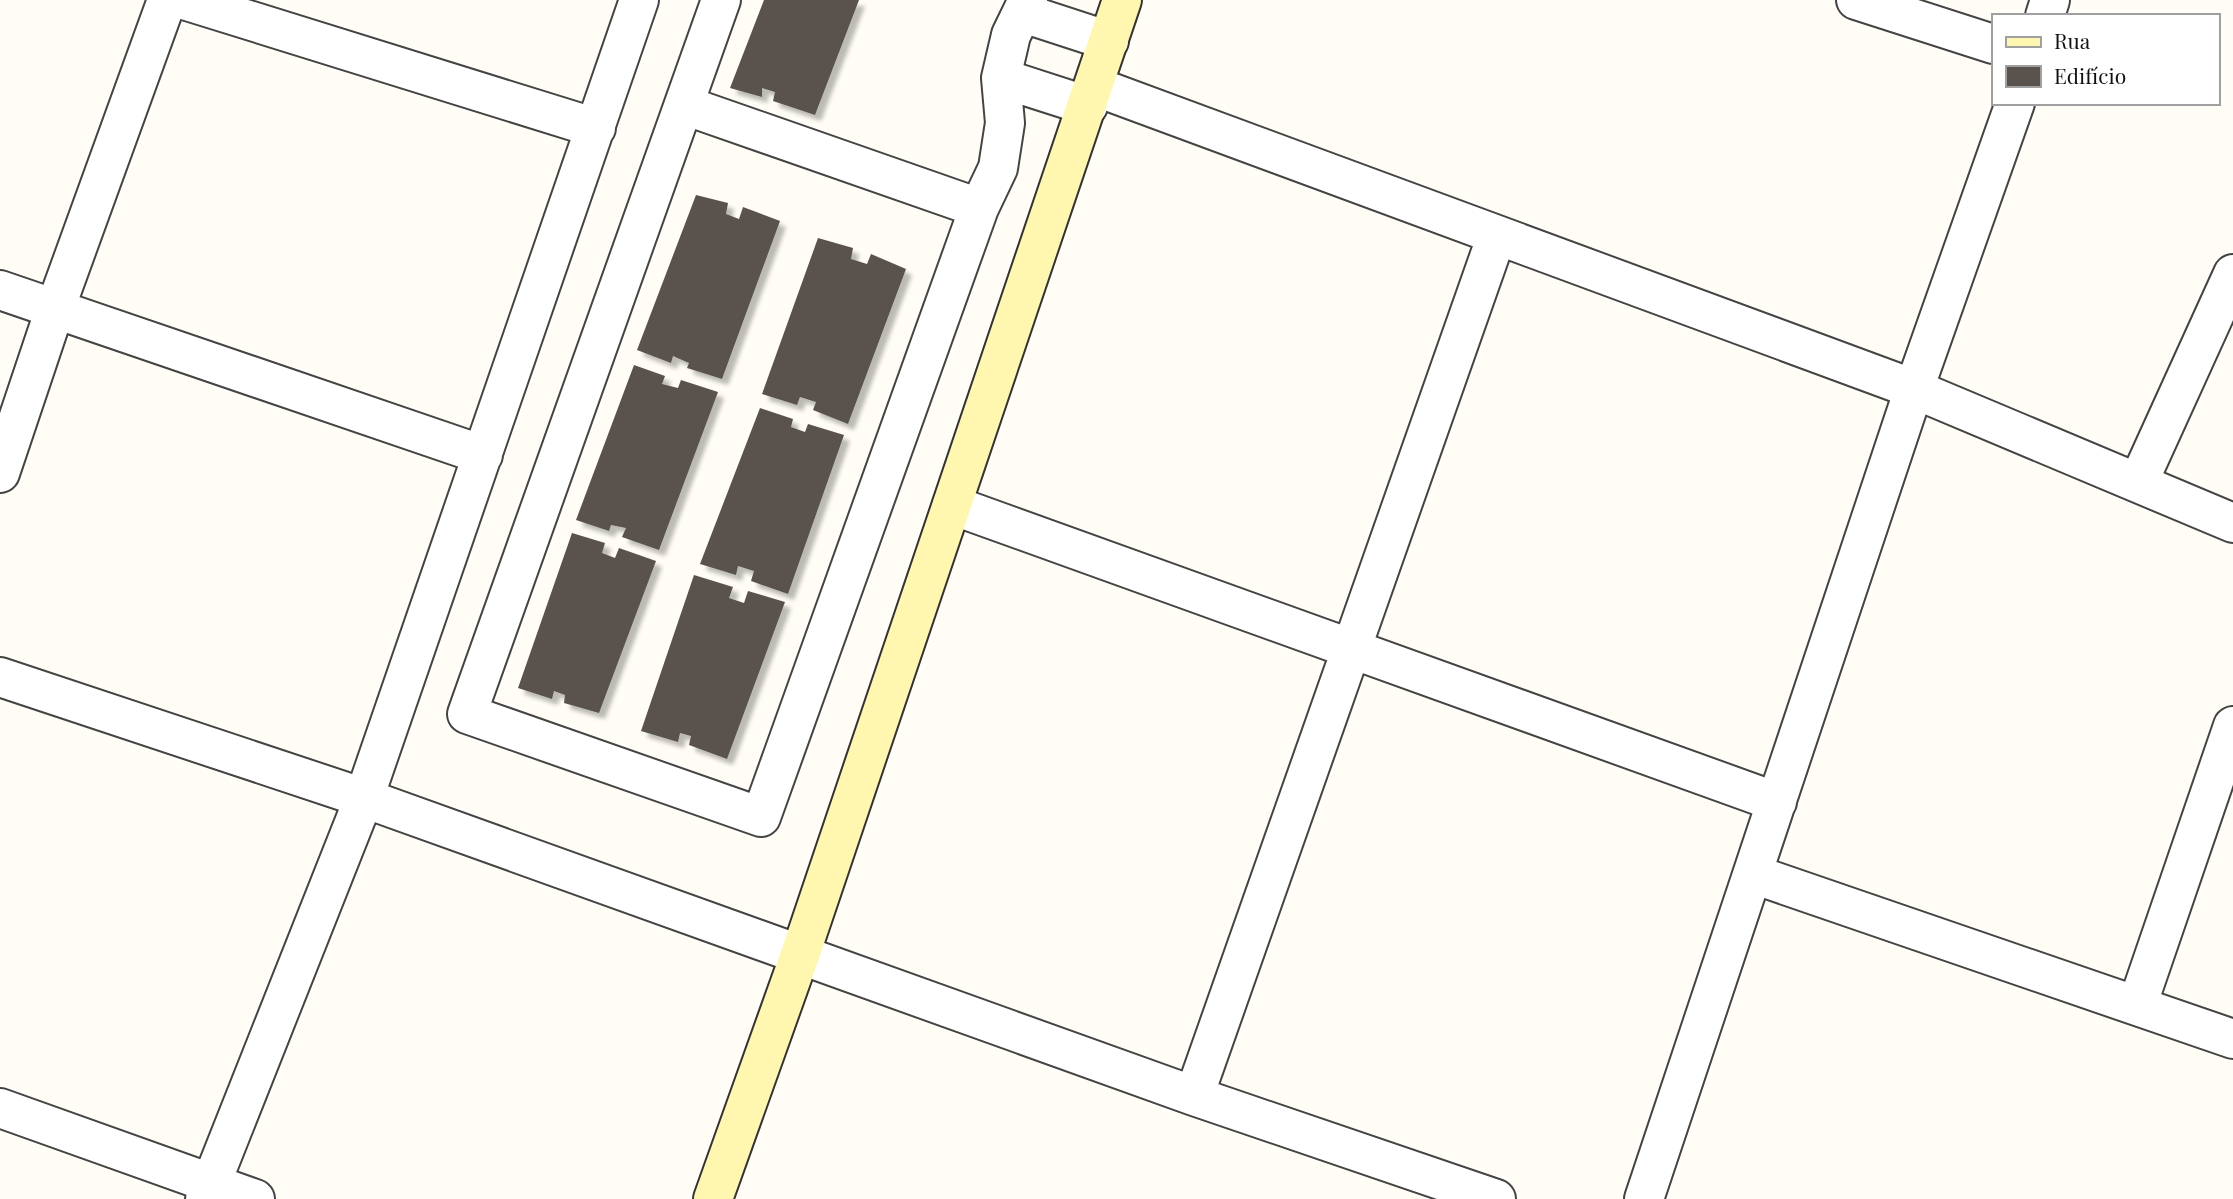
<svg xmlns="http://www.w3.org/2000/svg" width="2233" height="1199" font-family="'Playfair Display',serif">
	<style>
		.building { fill: #5a524d; filter: url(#shadow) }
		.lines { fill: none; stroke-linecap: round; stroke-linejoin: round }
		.street-casing { stroke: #444; stroke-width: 42 }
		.secondary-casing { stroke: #333; stroke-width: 42 }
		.street { stroke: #fff; stroke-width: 38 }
		.secondary { stroke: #fff6b0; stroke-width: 38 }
	</style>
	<defs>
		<filter id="shadow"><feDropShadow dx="6" dy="6" stdDeviation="2" flood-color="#0004"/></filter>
	</defs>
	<rect width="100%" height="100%" fill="#fffdf5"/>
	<path class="building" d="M764 0H859L815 115 773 101 775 92 762 88V97L730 88Z
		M696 195 728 203 726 214 739 219 743 207 780 221 722 379 687 368 689 363 673 356 671 363 637 350Z
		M818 238 853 248 851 259 867 264 871 254 906 269 848 424 813 410 816 402 800 397 797 405 762 394Z
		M634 365 665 376 662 384 678 388 681 380 718 392 659 550 622 537 626 528 611 525 609 531 576 520Z
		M760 408 793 419 791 427 805 432 808 424 844 435 788 594 751 581 754 571 738 566 736 575 700 564Z
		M572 533 605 543 602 553 615 558 619 548 656 561 599 713 564 703 565 695 554 691 552 699 518 688Z
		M694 575 733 587 729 598 744 603 748 591 785 602 727 759 689 745 691 736 680 733 678 742 641 731Z"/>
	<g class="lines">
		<g class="street-casing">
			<path id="street" d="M184 0 596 128
				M721 0 467 714 761 817 979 208 998 168 1005 123 1001 78 1011 35 1028 0
				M1856 0 1993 44
				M1023 13 1109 41
				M2045 16 2050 0
				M1001 78 1088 106
				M1094 86 1914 389 2233 523
				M684 105 979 208
				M0 290 483 455
				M0 473 55 309 167 0
				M2138 483 2233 274
				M952 505 1777 802
				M0 677 364 798 1194 1096 1496 1199
				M1753 874 2233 1039
				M2137 1006 2233 726
				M1194 1096 1497 235
				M0 1108 255 1199
				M205 1199 364 798 639 0
				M1644 1199 1914 389 2015 103"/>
		</g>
		<g class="secondary-casing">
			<path id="secondary" d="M713 1199 800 955 1122 0"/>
		</g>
		<use href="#street" class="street"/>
		<use href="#secondary" class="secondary"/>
	</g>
	<rect x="1992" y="14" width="228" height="91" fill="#ffffff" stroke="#a0a0a0" stroke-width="2"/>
	<rect x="2006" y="37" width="35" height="10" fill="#fff6b0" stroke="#a0a0a0" stroke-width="2"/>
	<text x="2054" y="49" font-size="21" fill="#111111">Rua</text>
	<rect x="2006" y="66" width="35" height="21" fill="#5a524d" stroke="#a0a0a0" stroke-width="2"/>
	<text x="2054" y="84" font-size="21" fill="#111111">Edifício</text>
</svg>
